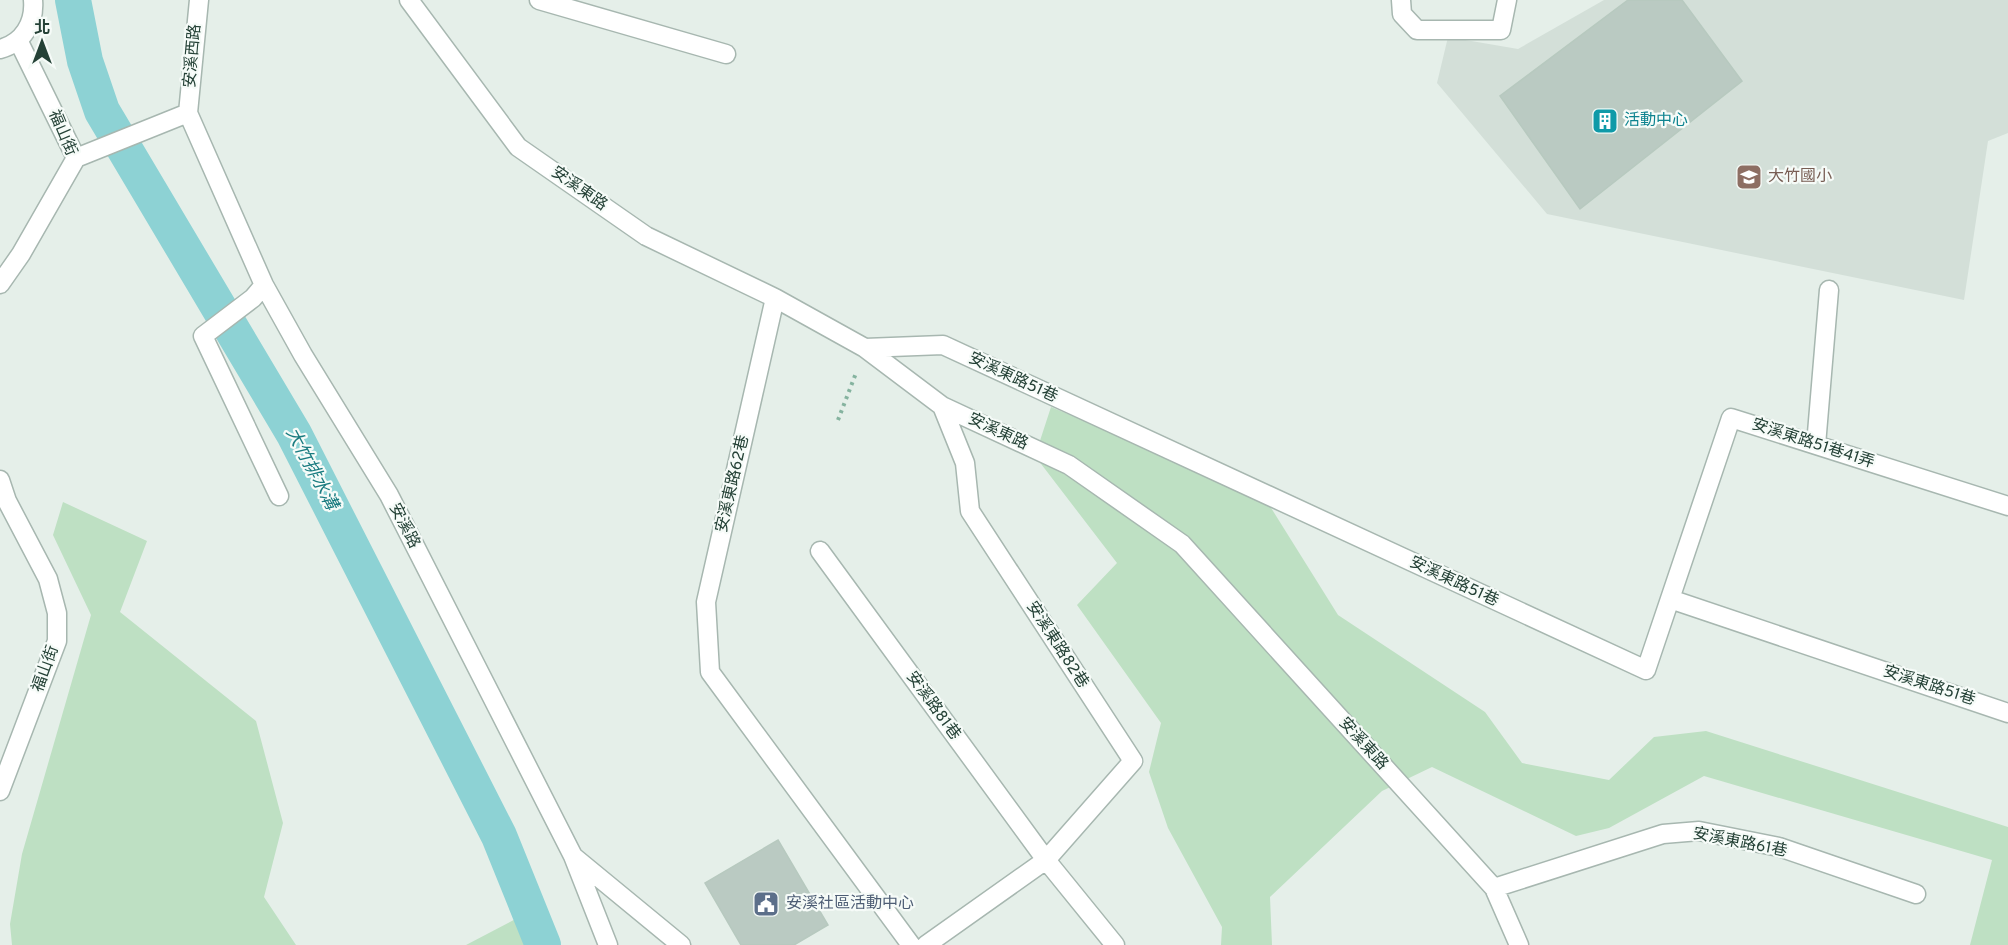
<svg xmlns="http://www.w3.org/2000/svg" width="2008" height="945" font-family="Overpass,'Noto Sans TC',sans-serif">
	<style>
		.built { fill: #d3dfd8 }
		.green { fill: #bee0c3 }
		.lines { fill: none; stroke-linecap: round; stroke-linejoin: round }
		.canal { stroke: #8dd2d4; stroke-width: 36 }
		.building { fill: #bacac2; stroke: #b7c9bf; stroke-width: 1.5 }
		.minor-casing { stroke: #a7b7b0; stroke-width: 21 }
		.path { stroke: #85b39f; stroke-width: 4; stroke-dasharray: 3 4.5; stroke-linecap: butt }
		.minor { stroke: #fff; stroke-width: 18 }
		.labels { text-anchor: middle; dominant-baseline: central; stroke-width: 4.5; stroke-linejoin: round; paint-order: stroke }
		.street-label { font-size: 16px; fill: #244136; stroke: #f6fbf8 }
		.culture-label { font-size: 16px; fill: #0d838f; stroke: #f6fbf8; text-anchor: start }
		.education-label { font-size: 16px; fill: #785e54; stroke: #f6fbf8; text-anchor: start }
		.service-label { font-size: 16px; fill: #4e5e75; stroke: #f6fbf8; text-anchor: start }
		.water-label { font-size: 18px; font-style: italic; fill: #1b7c80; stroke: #f6fbf8 }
	</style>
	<rect width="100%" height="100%" fill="#e5efe9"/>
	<path class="built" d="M1604 0H2008V133L1988 141 1964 300 1547 214 1437 83 1448 37 1518 49Z"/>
	<path class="green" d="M1051 407 1263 495 1338 615 1485 712 1522 763 1609 780 1654 737 1706 731 2008 827V945H1970L1992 860 1704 776 1609 828 1576 836 1432 767 1382 791 1270 897 1272 945H1221L1222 927 1168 828 1149 772 1161 723 1077 605 1117 563 1035 456Z
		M63 502 147 541 120 612 256 721 283 823 264 897 296 945H12L10 924 22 854 91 615 53 535Z
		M531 911 551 945H466Z"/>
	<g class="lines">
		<path class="canal" d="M73 0 85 61 102 111 294 434 499 836 543 945"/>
	</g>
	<path class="building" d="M1628 0H1682L1742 81 1580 209 1500 96Z
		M778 840 828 925 794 945H741L705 883Z"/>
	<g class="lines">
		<g class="minor-casing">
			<path id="minor" d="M199 0 188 113 264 285 303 355 389 495 573 856 608 945
				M409 0 518 147 646 236 775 298 865 348 942 406 1069 465 1182 544 1494 888 1519 945
				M539 0 726 54
				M1401 0 1402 14 1417 30H1501L1507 0
				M18 40 76 158
				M0 49C23 43 35 23 33 0
				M76 158 188 113
				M0 284 21 254 76 158
				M264 285 253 298 203 336 279 496
				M775 298 706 602 710 672 911 945
				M865 348 943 345 1646 670 1731 418 2008 506
				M942 406 965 463 970 511 1133 761 1046 860 1115 945
				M1816 445 1829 290
				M0 480 7 501 48 579 57 613V641L0 791
				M820 551 1046 860 926 945
				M1670 599 2008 713
				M574 857 681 945
				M1494 888 1663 834 1699 831 1779 847 1916 894"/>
		</g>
		<path class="path" d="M838 420 856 373"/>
		<use href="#minor" class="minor"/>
	</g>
	<defs>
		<g id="building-square" transform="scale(1.35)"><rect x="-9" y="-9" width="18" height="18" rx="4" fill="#0f9aa8" stroke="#f6fbf8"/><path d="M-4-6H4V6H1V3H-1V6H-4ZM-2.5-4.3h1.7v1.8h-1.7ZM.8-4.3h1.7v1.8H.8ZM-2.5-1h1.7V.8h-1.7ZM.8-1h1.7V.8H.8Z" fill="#fff"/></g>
		<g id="school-square" transform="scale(1.35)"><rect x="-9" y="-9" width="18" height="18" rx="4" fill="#8d6e63" stroke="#f6fbf8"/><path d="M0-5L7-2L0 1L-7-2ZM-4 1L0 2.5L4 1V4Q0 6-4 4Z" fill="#fff"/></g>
		<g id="civic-square" transform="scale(1.35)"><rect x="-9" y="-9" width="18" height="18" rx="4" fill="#5c6f8a" stroke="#f6fbf8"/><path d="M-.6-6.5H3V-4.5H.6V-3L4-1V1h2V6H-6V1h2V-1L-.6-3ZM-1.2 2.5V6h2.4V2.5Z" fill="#fff"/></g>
	</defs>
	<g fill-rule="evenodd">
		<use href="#building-square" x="1605" y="121"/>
		<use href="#school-square" x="1749" y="177"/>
		<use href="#civic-square" x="766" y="904"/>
	</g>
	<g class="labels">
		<g class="street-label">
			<text transform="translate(193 56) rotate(-85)">安溪西路</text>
			<text transform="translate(62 133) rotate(67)">福山街</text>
			<text transform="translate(579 189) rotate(35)">安溪東路</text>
			<text transform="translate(1013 378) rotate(25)">安溪東路51巷</text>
			<text transform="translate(998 432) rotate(25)">安溪東路</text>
			<text transform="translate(1813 444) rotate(18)">安溪東路51巷41弄</text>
			<text transform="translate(733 484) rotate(-77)">安溪東路62巷</text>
			<text transform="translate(404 526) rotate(63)">安溪路</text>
			<text transform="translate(1454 582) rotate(25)">安溪東路51巷</text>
			<text transform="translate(1057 645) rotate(57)">安溪東路82巷</text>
			<text transform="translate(46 669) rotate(-70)">福山街</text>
			<text transform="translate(1929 686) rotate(18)">安溪東路51巷</text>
			<text transform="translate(933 706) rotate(54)">安溪路81巷</text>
			<text transform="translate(1363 744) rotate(48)">安溪東路</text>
			<text transform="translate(1740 843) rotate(11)">安溪東路61巷</text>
		</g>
		<g class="culture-label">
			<text x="1624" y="121">活動中心</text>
		</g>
		<g class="education-label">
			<text x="1768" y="177">大竹國小</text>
		</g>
		<g class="service-label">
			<text x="786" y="904">安溪社區活動中心</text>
		</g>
		<g class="water-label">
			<text transform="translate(311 469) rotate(62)">大竹排水溝</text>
		</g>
	</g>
	<g transform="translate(42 42)" stroke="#f6fbf8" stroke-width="4.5" paint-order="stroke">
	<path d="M0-4.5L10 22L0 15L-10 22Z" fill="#244136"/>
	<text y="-9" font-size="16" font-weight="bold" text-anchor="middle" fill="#244136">北</text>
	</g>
</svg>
